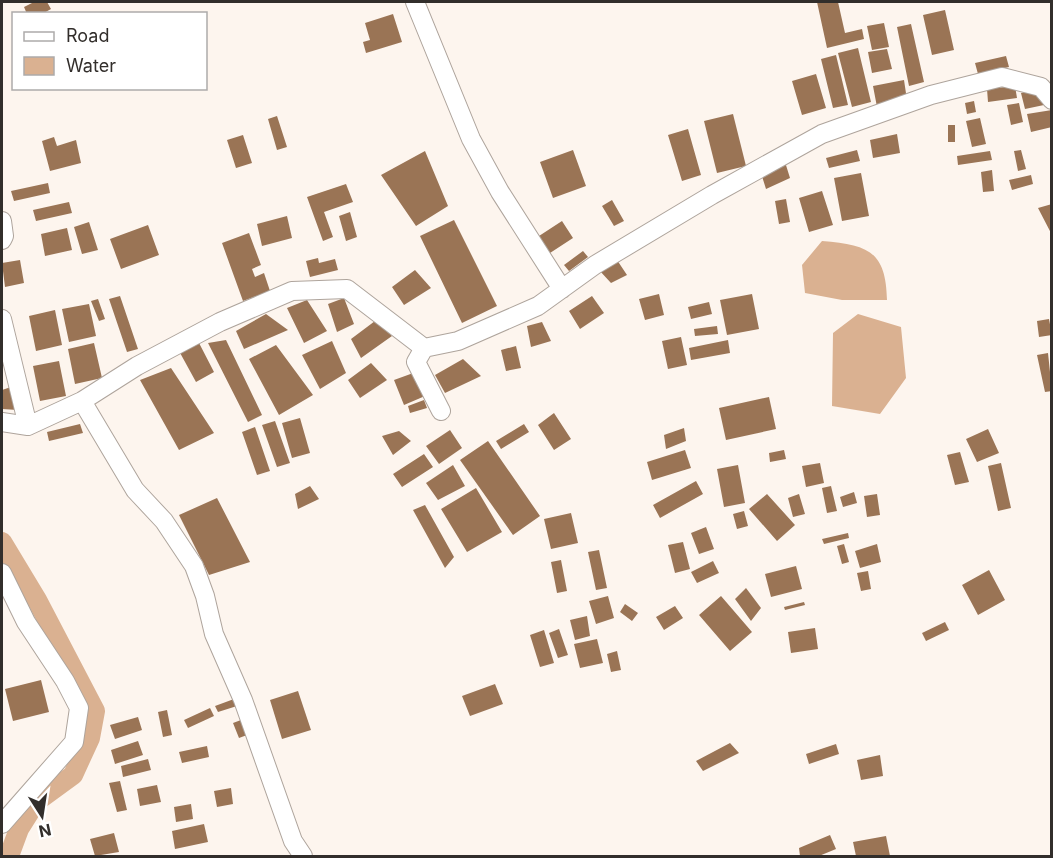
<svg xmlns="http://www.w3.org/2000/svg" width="1053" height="858" font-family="Inter,sans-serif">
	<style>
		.water { fill: #dab191 }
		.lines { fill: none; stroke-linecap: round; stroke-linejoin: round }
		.canal { stroke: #dab191; stroke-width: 20 }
		.building { fill: #9a7455 }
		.street-casing { stroke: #aea49c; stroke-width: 20 }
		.street { stroke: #fff; stroke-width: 18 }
	</style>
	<rect width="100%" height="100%" fill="#fdf5ee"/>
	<path class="water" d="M822 241C867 245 886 250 887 300H842L805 293 802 265Z
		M858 314 901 327 906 378 880 414 832 406 833 333Z"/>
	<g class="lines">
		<path class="canal" d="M2 542 37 600 95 711 90 738 73 775 36 802 19 829 9 856"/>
	</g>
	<path class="building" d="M34 2H47L51 9 42 14H27L24 7Z
		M817 2H838L845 33 862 29 864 39 827 48Z
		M945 10 954 50 932 55 923 15Z
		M393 14 402 42 366 53 363 42 370 40 365 23Z
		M884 23 889 47 872 50 867 26Z
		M911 24 924 82 909 86 897 27Z
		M858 48 871 102 852 107 838 53Z
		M887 49 892 69 872 73 868 52Z
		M836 55 848 105 833 108 821 59Z
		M1006 56 1009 67 978 74 975 63Z
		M816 74 826 108 802 115 792 81Z
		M904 80 907 100 877 107 873 86Z
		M1015 86 1017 98 988 102 987 89Z
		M1041 89 1044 105 1025 109 1021 93Z
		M974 101 976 112 967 114 965 103Z
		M1019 103 1023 122 1011 125 1007 105Z
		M1052 110V127L1031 132 1027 114Z
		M733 114 746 166 717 173 704 121Z
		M277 116 287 147 277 150 268 119Z
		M980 118 986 144 972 147 966 121Z
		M948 125H955V142H948Z
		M688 129 701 175 682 181 668 135Z
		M897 134 900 153 873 158 870 140Z
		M243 135 252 163 236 168 227 140Z
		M54 137 57 146 76 140 81 163 50 171 42 141Z
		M573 150 586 186 553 198 540 162Z
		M857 150 860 161 829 168 826 158Z
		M1021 150 1026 169 1018 171 1014 151Z
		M425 151 448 206 416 226 381 175Z
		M990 151 992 160 958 165 957 156Z
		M785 162 790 178 766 189 761 173Z
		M992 170 994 191 983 192 981 172Z
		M861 173 869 216 842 221 834 178Z
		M1031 175 1033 184 1012 190 1009 180Z
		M48 183 50 193 14 201 11 191Z
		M346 184 353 202 324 212 333 237 323 241 307 197Z
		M822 191 833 225 809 232 799 198Z
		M786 199 790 222 779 224 775 201Z
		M612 200 624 221 614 226 602 206Z
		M69 202 72 213 36 221 33 210Z
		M1052 204V235L1038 208Z
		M350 212 357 237 346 241 339 216Z
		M287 216 292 238 262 246 257 224Z
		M454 220 497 306 462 323 420 236Z
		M562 221 573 238 550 253 539 236Z
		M89 222 98 250 82 254 74 227Z
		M148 225 159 255 121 269 110 239Z
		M67 228 72 250 45 256 41 234Z
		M249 233 261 265 252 269 255 277 264 273 270 291 243 301 222 243Z
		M583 251 588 257 569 271 564 265Z
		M318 258 319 263 335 259 338 270 310 277 306 261Z
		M20 260 24 283 5 287 2 263Z
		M617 260 627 275 611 283 599 270Z
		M415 270 431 288 404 305 392 287Z
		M659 294 664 315 645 320 639 299Z
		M752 294 759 329 727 335 720 300Z
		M120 296 138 349 127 352 109 299Z
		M592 296 604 313 580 329 569 311Z
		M344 298 354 324 337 332 328 304Z
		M98 299 105 319 99 321 91 301Z
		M307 300 327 331 304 343 287 308Z
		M709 302 712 314 691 319 688 307Z
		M89 304 96 336 69 342 62 309Z
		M55 310 62 345 36 351 29 316Z
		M266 314 288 330 244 349 236 331Z
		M1049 319 1052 335 1039 337 1037 321Z
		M375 321 392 336 361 358 351 339Z
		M542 322 551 341 531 347 527 326Z
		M717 326 718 334 695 336 694 329Z
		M681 337 687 365 668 369 662 341Z
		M226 340 262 415 248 422 208 343Z
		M728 340 730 353 691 360 689 348Z
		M198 341 214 372 196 382 179 351Z
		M332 341 346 373 320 389 302 355Z
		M94 343 102 378 75 384 68 349Z
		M276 345 313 395 279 415 249 359Z
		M516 346 521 368 506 371 501 350Z
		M1048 353 1052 391 1045 392 1037 355Z
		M463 359 481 376 445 393 435 375Z
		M59 361 66 396 40 401 33 366Z
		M371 363 387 380 360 398 348 380Z
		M171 368 214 433 179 450 140 380Z
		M416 372 425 396 404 405 394 380Z
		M14 386 18 410 2 409V390Z
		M769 397 776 429 726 440 719 408Z
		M424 400 427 408 410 413 408 406Z
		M554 413 571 439 554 450 538 425Z
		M300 418 310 453 292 458 282 423Z
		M275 421 290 463 277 467 262 425Z
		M80 424 83 433 49 441 47 432Z
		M524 424 529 432 501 449 496 441Z
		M255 427 270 471 257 475 242 432Z
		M684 428 686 441 666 449 664 435Z
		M988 429 999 453 977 462 966 439Z
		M450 430 462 448 439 464 426 446Z
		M399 431 411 441 393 455 382 436Z
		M488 441 540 516 513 535 460 460Z
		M685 450 691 468 652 480 647 462Z
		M784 450 786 459 770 462 769 453Z
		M960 452 969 482 955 485 947 455Z
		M424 454 433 467 402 487 393 474Z
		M820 463 824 483 806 487 802 466Z
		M1001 463 1011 508 998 511 988 466Z
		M453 465 465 486 438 500 426 483Z
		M738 465 745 503 724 507 717 469Z
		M696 481 703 494 660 518 653 505Z
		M310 486 319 499 298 509 295 494Z
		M831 486 837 511 827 513 822 488Z
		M476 488 502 532 467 552 441 509Z
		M854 492 857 503 843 507 840 497Z
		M767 494 795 525 777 541 749 509Z
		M799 494 805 514 793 517 788 498Z
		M877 494 880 515 867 517 864 496Z
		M217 498 250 562 209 575 179 515Z
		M425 505 454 557 445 568 413 510Z
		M744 511 748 526 737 529 733 514Z
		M571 513 578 543 551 549 544 519Z
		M706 527 714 549 699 554 691 533Z
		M848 533 849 538 824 544 822 539Z
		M683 542 690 569 675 573 668 545Z
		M844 544 849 562 842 564 837 546Z
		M877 544 881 562 860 568 855 551Z
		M599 550 607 588 596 590 588 552Z
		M561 560 567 591 557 593 551 562Z
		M713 561 719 573 697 583 691 572Z
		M796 566 802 589 771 597 765 574Z
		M989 570 1005 600 978 615 962 585Z
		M868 571 871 589 861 591 857 573Z
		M746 588 761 608 751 621 735 599Z
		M608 596 614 618 596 624 589 601Z
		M721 596 752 632 730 651 699 615Z
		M804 602 805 605 785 610 784 607Z
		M625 604 638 613 632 621 620 612Z
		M675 606 683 618 664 630 656 617Z
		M587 616 590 636 575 640 570 620Z
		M945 622 949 630 926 641 922 633Z
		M815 628 818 649 791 653 788 632Z
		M559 629 568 655 558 658 549 633Z
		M544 630 554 663 540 667 530 635Z
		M597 639 603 663 580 668 574 644Z
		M617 651 621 670 611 672 607 654Z
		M41 680 49 712 13 721 5 689Z
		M495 684 503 704 470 716 462 696Z
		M298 691 311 730 282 739 270 700Z
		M234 699 237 706 218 712 215 706Z
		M210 708 214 716 188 728 184 720Z
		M167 710 172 735 163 737 158 712Z
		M138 717 142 730 115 739 110 725Z
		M241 720 247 735 239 738 233 723Z
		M138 741 143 755 115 764 111 750Z
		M730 743 739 753 703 771 696 761Z
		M836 744 839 754 809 764 806 754Z
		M207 746 209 757 182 763 179 752Z
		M880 755 883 776 861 780 857 760Z
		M148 759 151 770 123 777 121 766Z
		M120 781 127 810 117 812 109 783Z
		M157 785 161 802 140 806 137 789Z
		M231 788 233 804 217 807 214 791Z
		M191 804 193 819 176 822 174 807Z
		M204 824 208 842 175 849 172 831Z
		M114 833 119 852 95 856 90 839Z
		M830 835 836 849 819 856H800L799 848Z
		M886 836 890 856H856L853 842Z"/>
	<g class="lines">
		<g class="street-casing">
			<path id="street" d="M415 2 471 139 500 192 562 289
				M2 221 4 236 2 240
				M2 319 28 426
				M424 348 416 362 441 411
				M82 401 135 490 164 521 194 566 205 596 214 634 243 700 293 841 303 856
				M2 422 28 426 82 401 137 366 220 322 292 291 347 289 424 348 458 341 538 306 595 265 712 195 822 134 931 95 1002 77 1041 87 1052 100
				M2 573 26 622 65 681 79 708 74 742 2 824"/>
		</g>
		<use href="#street" class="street"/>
	</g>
	<rect width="1053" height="858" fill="none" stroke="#322e2b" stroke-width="6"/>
	<rect x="12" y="12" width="195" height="78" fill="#ffffff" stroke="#adabaa" stroke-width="1.5"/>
	<rect x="24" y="32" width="30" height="9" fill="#ffffff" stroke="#adabaa" stroke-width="1.5"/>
	<text x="66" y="42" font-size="18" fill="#322e2b">Road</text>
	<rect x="24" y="57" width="30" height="18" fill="#dab191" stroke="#adabaa" stroke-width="1.5"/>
	<text x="66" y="72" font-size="18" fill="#322e2b">Water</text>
	<g transform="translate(42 816) rotate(168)" stroke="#ffffff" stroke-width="4.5" paint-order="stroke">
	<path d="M0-4.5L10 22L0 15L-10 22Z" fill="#322e2b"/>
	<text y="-9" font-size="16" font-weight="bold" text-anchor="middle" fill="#322e2b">N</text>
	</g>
</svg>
